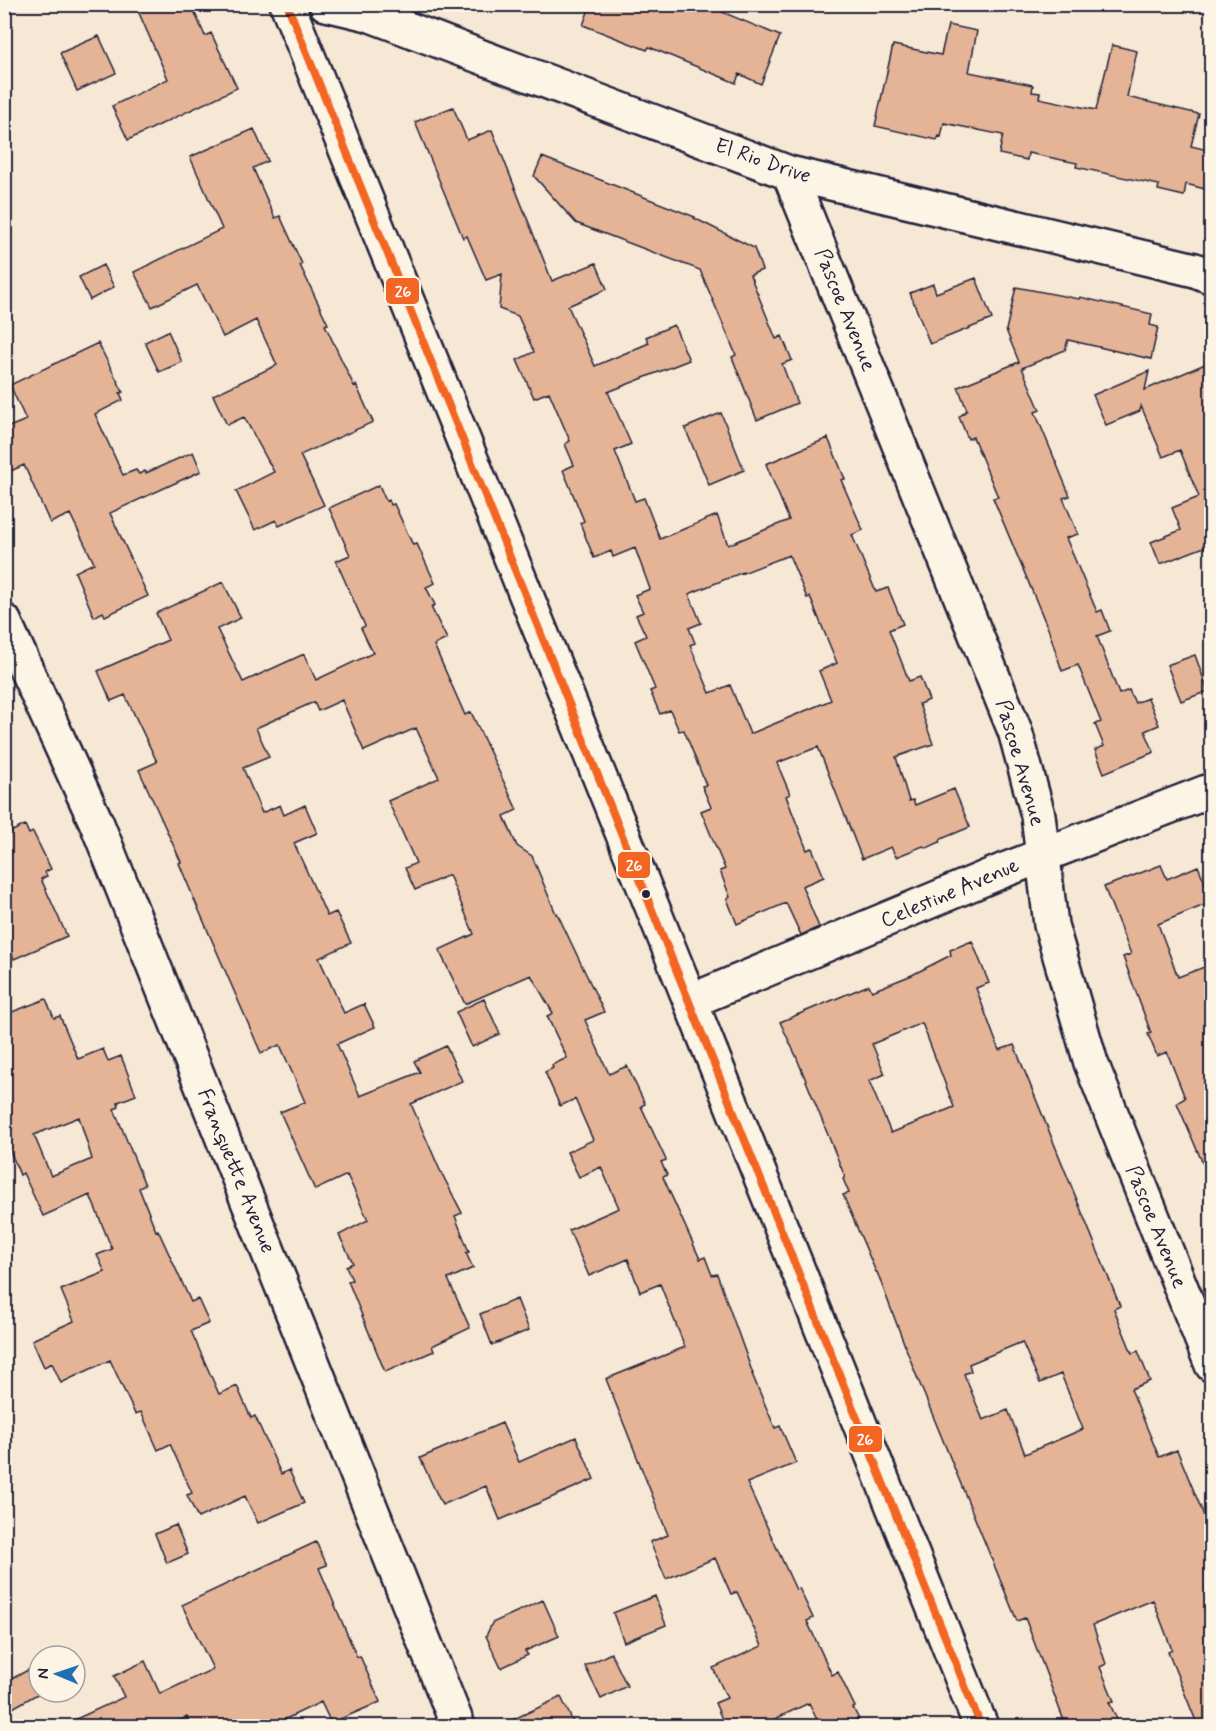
<svg xmlns="http://www.w3.org/2000/svg" width="1216" height="1731" font-family="Mynerve,sans-serif">
	<style>
		.building { fill: #e5b497; stroke: #22223b; stroke-width: 1.5; fill-rule: evenodd }
		.lines { fill: none; stroke-linecap: round; stroke-linejoin: round }
		.minor-casing { stroke: #22223b; stroke-width: 38 }
		.secondary-casing { stroke: #22223b; stroke-width: 38 }
		.minor { stroke: #fcf5e5; stroke-width: 33 }
		.secondary { stroke: #fcf5e5; stroke-width: 33 }
		.bus-1-casing { stroke: #fcf5e5; stroke-width: 12 }
		.bus-1 { stroke: #f26522; stroke-width: 8 }
		.bus-dot { fill: #22223b; stroke: #fcf5e5; stroke-width: 2 }
		.labels { text-anchor: middle; dominant-baseline: central; stroke-width: 4.5; stroke-linejoin: round; paint-order: stroke }
		.street-label { font-size: 21px; fill: #22223b; stroke: #fcf5e5 }
		.line-badge { stroke: #fcf5e5; stroke-width: 2 }
		.badge-label { font-size: 16px; text-anchor: middle; font-weight: bold; fill: #fff }
	</style>
	<rect width="100%" height="100%" fill="#f7e8d5"/>
	<filter id="ink" filterUnits="userSpaceOnUse"><feTurbulence type="fractalNoise" baseFrequency=".0167" numOctaves="2"/><feDisplacementMap in="SourceGraphic" scale="12" xChannelSelector="R" yChannelSelector="G"/><feConvolveMatrix kernelMatrix="1 2 1 2 8 2 1 2 1" color-interpolation-filters="sRGB"/></filter>
	<g filter="url(#ink)">
		<path class="building" d="M135 4H191L205 36 211 33 237 88 128 140 112 106 168 79Z
			M591 4H703L780 36 761 84 739 74 736 83 649 47 647 50 583 25Z
			M948 25 977 31 969 72 1033 85 1032 92 1040 93 1039 98 1096 110 1112 45 1137 51 1127 97 1199 114 1191 146 1212 151V191L1186 184 1184 196 1158 190 1159 185 1076 167 1077 163 1028 153 1027 160 999 154 1003 135 944 123 941 137 939 136 937 140 875 126 893 45 941 55Z
			M99 36 116 73 77 91 60 53Z
			M453 107 467 140 492 130 552 281 596 263 607 289 568 306 595 366 649 343 646 337 674 325 689 360 608 392 631 444 615 451 635 501 644 498 660 539 717 515 728 545 789 520 766 464 828 438 845 479 841 480 863 530 852 535 876 592 888 588 903 624 889 630 909 681 920 677 929 700 919 704 933 744 896 757 909 801 913 800 915 805 954 789 970 827 941 839 940 842 927 848 923 846 896 857 891 847 862 859 818 747 777 763 790 794 786 796 807 850 812 848 824 877 802 886 819 927 801 935 786 903 737 924 727 899 730 897 720 871 725 869 701 811 711 807 702 786 706 785 684 730 679 731 670 710 660 714 650 691 655 689 635 641 646 636 636 615 643 612 635 595 650 589 635 548 613 557 611 551 594 558 580 523 584 521 563 470 574 465 565 444 570 441 549 392 534 398 517 360 534 352 518 316 499 309 502 274 486 280 467 236 463 238 415 122ZM789 555 807 598 810 597 837 663 819 671 831 700 750 734 730 685 710 693 690 645 695 643 689 628 701 623 689 594 743 572V573Z
			M254 129 268 161 253 168 275 218 280 216 302 264 300 265 328 324 325 325 354 386 356 385 373 422 300 455 324 505 279 526 276 520 255 530 236 491 274 472 244 417 227 425 213 395 277 365 256 320 223 337 197 285 152 307 134 272 222 229 190 157Z
			M542 157 695 217 694 218 754 248 762 270 750 275 776 339 782 336 792 360 782 364 797 403 757 420 732 357 736 355 700 270 576 223 534 176Z
			M103 265 114 287 90 300 79 277Z
			M976 278 992 319 930 344 910 293 933 284 936 293Z
			M1016 287 1079 299 1080 297 1152 314 1150 325 1158 327 1151 359 1068 340 1065 350 1022 368 1040 410 1035 412 1070 496 1063 498 1078 534 1066 538 1097 612 1102 610 1110 631 1097 636 1119 694 1129 690 1135 703 1148 698 1159 725 1145 731 1154 752 1104 773 1095 750 1104 746 1095 724 1101 722 1078 665 1062 671 1049 631 993 498 998 497 973 437 968 439 959 417 967 410 958 387 1019 362 1006 330Z
			M168 331 182 362 159 372 145 342Z
			M98 343 123 392 120 393 123 400 95 414 123 475 136 470 139 474 145 471 146 473 193 452 201 471 110 513 148 596 105 616 103 612 94 617 75 572 94 563 70 514 50 523 24 465 4 474V429L26 420 10 385Z
			M1212 361V544L1160 564 1151 542 1181 530 1172 508 1199 497 1180 450 1163 457 1141 406 1140 411 1106 425 1093 395 1149 371 1145 390Z
			M721 413 744 470 709 485 685 428Z
			M379 485 386 501 389 500 390 505 394 504 413 545 417 544 435 583 426 587 435 605 431 607 447 639 434 645 465 715 471 712 517 810 504 816 517 846 532 856 556 914 557 913 604 1012 585 1020 609 1074 627 1066 645 1104 641 1106 666 1160 661 1162 667 1175 663 1177 700 1259 705 1257 712 1275 717 1274 753 1374H752L775 1428 780 1426 796 1463 747 1483 796 1590 799 1588 813 1618 807 1621 832 1675 838 1672 855 1707 853 1708 859 1719 842 1726H820L809 1703 760 1726H725L715 1703 727 1698 713 1668 762 1646 737 1592 731 1594 715 1558 666 1579 650 1542 668 1535 606 1379 685 1347 660 1284 640 1292 628 1259 589 1276 569 1230 619 1208 601 1167 579 1177 567 1152 593 1140 575 1099 560 1106 545 1072 553 1068 552 1065 567 1058 547 1016 553 1013 531 975 465 1004 439 950 474 934 449 875 415 890 405 868 416 863 388 801 439 778 416 728 364 751 342 700 318 711 314 702 256 728 269 757 243 768 262 813 280 805 284 815 305 805 317 833 294 843 327 916 336 912 351 943 319 958 344 1013 364 1004 375 1027 337 1044 360 1096 420 1072 414 1061 446 1046 462 1081 411 1104 439 1168 462 1213 455 1216 469 1252 466 1253 473 1268 448 1279 470 1328 432 1346 434 1351 385 1372 348 1281 352 1280 346 1266 353 1263 339 1235 368 1220 347 1175 315 1190 280 1112 305 1102 280 1045 261 1053 194 899 179 863 181 862 139 770 157 762 125 695 111 701 98 671 168 640 156 613 223 582 241 618 217 629 243 682 304 654 316 680 373 653 361 628 365 626 336 561 350 555 329 508Z
			M1195 655 1208 691 1181 701 1167 665Z
			M25 825 29 834 33 832 51 869 45 872 47 876 41 879 67 936 14 959 4 937V835Z
			M1161 865 1167 879 1198 866 1212 900V902L1158 924 1178 977 1212 964V1185L1177 1103 1185 1098 1167 1052 1157 1056 1148 1034 1151 1033 1123 957 1131 954 1104 887Z
			M972 941 989 983 976 988 999 1050 1014 1045 1120 1306 1114 1309 1132 1353 1138 1351 1150 1381 1131 1389 1159 1457 1177 1450 1212 1535V1726H1198L1168 1652 1172 1650 1153 1600 1093 1625 1106 1664 1100 1667 1114 1701 1109 1702 1120 1726H1066L1025 1618 1017 1621 915 1372 877 1272H876L843 1195 849 1193 843 1179 845 1177 796 1056 780 1022 869 985 872 991 912 975 951 955 950 950ZM922 1023 954 1107 891 1133 869 1081 885 1074 872 1044ZM1022 1342 1040 1383 1061 1374 1083 1429 1025 1454 1008 1410 983 1420 964 1374 971 1371 969 1364Z
			M46 999 54 1018 60 1016 78 1059 103 1049 108 1061 121 1056 136 1095 118 1102 119 1107 114 1109 145 1185 139 1188 156 1231 158 1230 191 1302 198 1299 209 1323 191 1331 219 1394 237 1386 251 1418 255 1416 281 1474 289 1470 304 1503 258 1523 245 1496 198 1518 187 1495 192 1493 170 1444 158 1450 141 1412 135 1414 110 1360 61 1383 52 1363 44 1367 32 1340 74 1321 61 1290 105 1272 97 1255 112 1249 90 1195 43 1216 23 1173 20 1175 4 1136V1015ZM79 1117 92 1159 51 1176 34 1135Z
			M484 999 500 1034 472 1047 456 1012Z
			M517 1299 529 1330 492 1345 480 1314Z
			M502 1423 519 1462 576 1437 594 1479 500 1520 486 1486 442 1505 420 1458Z
			M176 1525 188 1554 167 1563 155 1534Z
			M316 1542 327 1565 319 1568 357 1657 360 1656 380 1702 331 1723 321 1702 271 1726H191L187 1717 168 1726H61L124 1697 114 1676 145 1661 160 1694 213 1669 182 1605Z
			M655 1596 666 1625 624 1642 613 1613Z
			M543 1600 559 1636 525 1651 528 1655 501 1668 486 1636 492 1623Z
			M611 1653 627 1686 601 1699 585 1666Z
			M39 1664V1692H41L4 1713V1683Z
			M561 1697 575 1726H499Z"/>
		<g class="lines">
			<g class="minor-casing">
				<path id="minor" d="M326 4 368 14 789 173 1195 270 1212 277
					M789 173 1015 731 1038 815 1051 925 1091 1063 1212 1365
					M4 621 97 824 458 1726
					M691 1001 1002 871 1212 790"/>
			</g>
			<g class="secondary-casing">
				<path id="secondary" d="M287 4 683 983 981 1726"/>
			</g>
			<use href="#minor" class="minor"/>
			<use href="#secondary" class="secondary"/>
			<g class="bus-1-casing">
				<path id="bus-1" d="M287 4 981 1726"/>
			</g>
			<use href="#bus-1" class="bus-1"/>
		</g>
	</g>
	<circle class="bus-dot" cx="646" cy="894" r="5"/>
	<g class="labels">
		<g class="street-label">
			<text transform="translate(763 161) rotate(19)">El Rio Drive</text>
			<text transform="translate(845 310) rotate(68)">Pascoe Avenue</text>
			<text transform="translate(1020 763) rotate(74)">Pascoe Avenue</text>
			<text transform="translate(950 893) rotate(-23)">Celestine Avenue</text>
			<text transform="translate(236 1171) rotate(68)">Franquette Avenue</text>
			<text transform="translate(1156 1227) rotate(68)">Pascoe Avenue</text>
		</g>
	</g>
	<g class="line-badge">
		<rect x="385" y="277" width="35" height="28" rx="6" fill="#f26522"/>
		<rect x="617" y="851" width="34" height="28" rx="6" fill="#f26522"/>
		<rect x="848" y="1425" width="35" height="28" rx="6" fill="#f26522"/>
	</g>
	<g class="badge-label">
		<text x="403" y="297">26</text>
		<text x="634" y="871">26</text>
		<text x="865" y="1445">26</text>
	</g>
	<rect width="1216" height="1731" fill="none" stroke="#fcf5e5" stroke-width="24"/>
	<rect x="12" y="12" width="1192" height="1707" fill="none" stroke="#22223b" stroke-width="2" filter="url(#ink)"/>
	<g transform="translate(57 1674) rotate(272)"><circle r="28" fill="#fcf5e5" stroke="#a5a1a1" stroke-width="1.5"/>
	<path d="M0-4.5L10 22L0 15L-10 22Z" fill="#1f6fb2"/>
	<text y="-9" font-size="16" font-weight="bold" text-anchor="middle" fill="#22223b">N</text>
	</g>
</svg>
